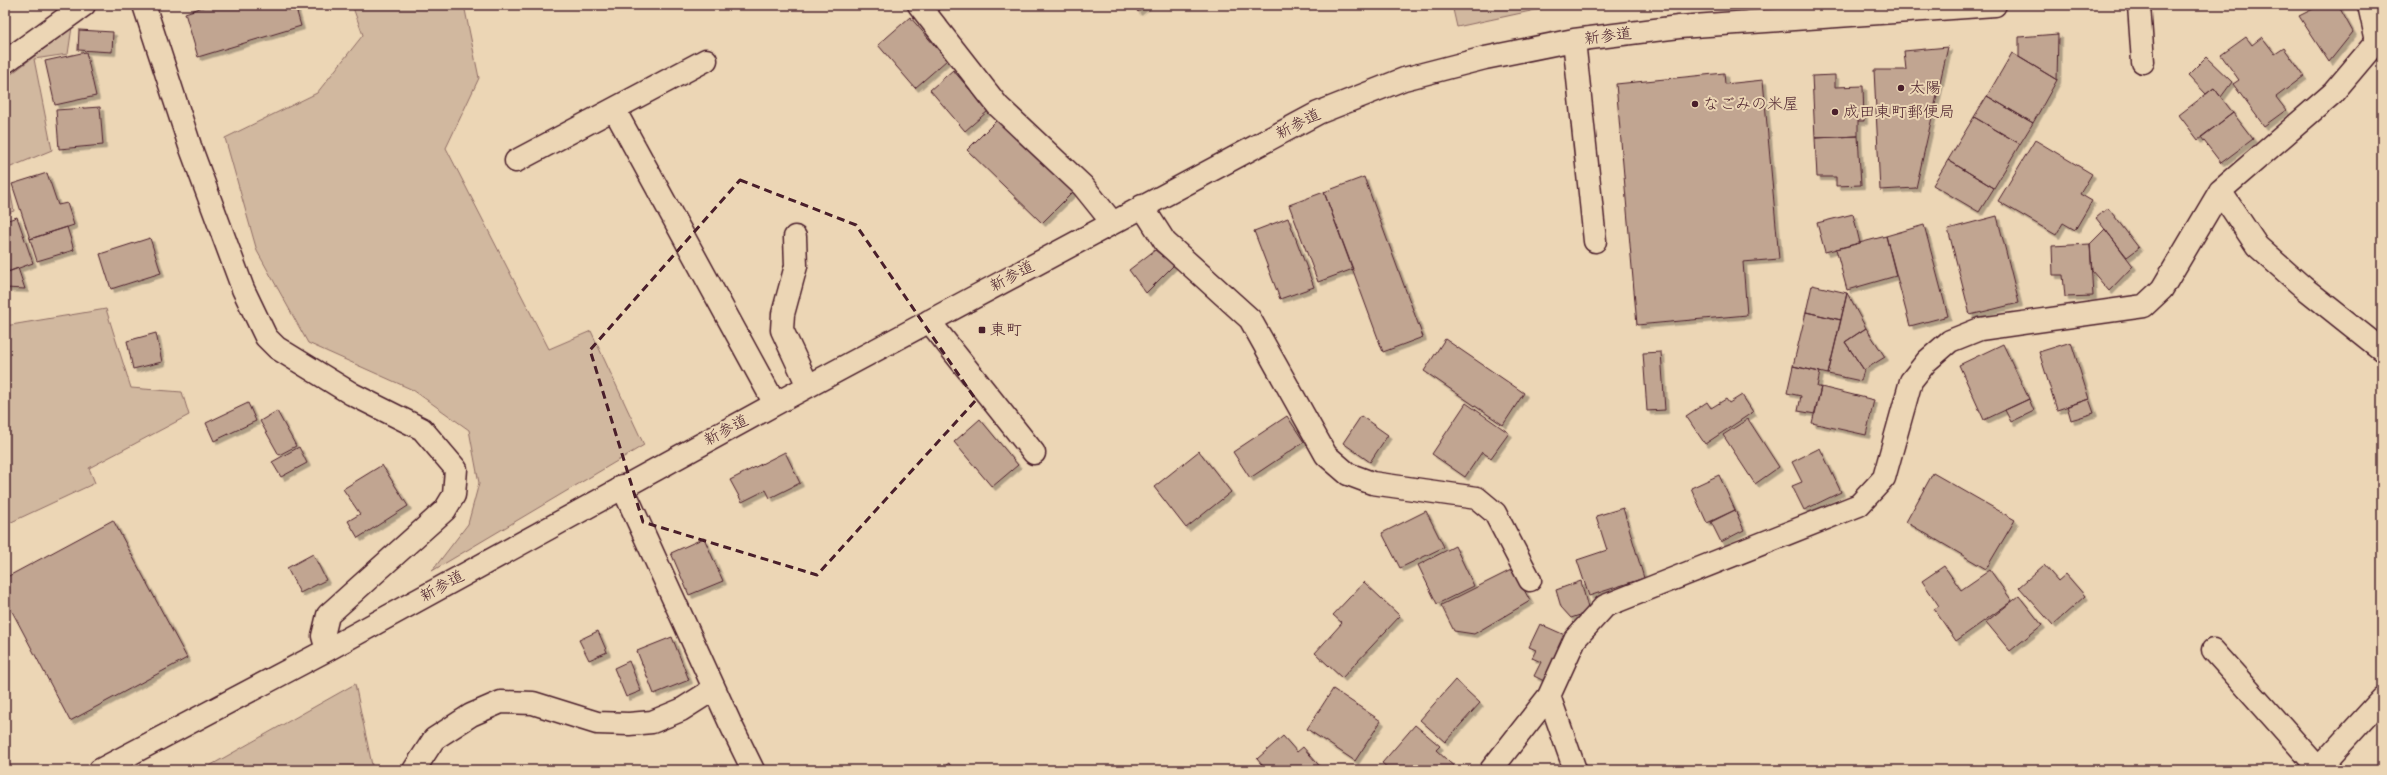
<svg xmlns="http://www.w3.org/2000/svg" width="2387" height="775" font-family="Caveat,'Klee One',sans-serif">
	<style>
		.green { fill: #d1b89f; stroke: #8e6c65 }
		.building { fill: #c1a591; stroke: #4a1f2b; filter: url(#shadow) }
		.lines { fill: none; stroke-linecap: round; stroke-linejoin: round }
		.minor-casing { stroke: #4a1f2b; stroke-width: 25 }
		.minor { stroke: #ecd6b5; stroke-width: 22 }
		.marked { fill: none; stroke: #4a1f2b; stroke-width: 3; stroke-dasharray: 8 5; stroke-linejoin: round }
		.poi-dot { fill: #4a1f2b; stroke: #ecd6b5; stroke-width: 1.5 }
		.labels { text-anchor: middle; dominant-baseline: central; stroke-width: 4; stroke-linejoin: round; paint-order: stroke }
		.street-label { font-size: 16px; fill: #4a1f2b; stroke: #ecd6b5 }
		.poi-label { font-size: 16px; fill: #4a1f2b; stroke: #ecd6b5; text-anchor: start }
	</style>
	<defs>
		<filter id="shadow"><feDropShadow dx="3.5" dy="3.5" stdDeviation="0" flood-color="#0004"/></filter>
	</defs>
	<rect width="100%" height="100%" fill="#ecd6b5"/>
	<filter id="ink" filterUnits="userSpaceOnUse"><feTurbulence type="fractalNoise" baseFrequency=".025" numOctaves="2"/><feDisplacementMap in="SourceGraphic" scale="8" xChannelSelector="R" yChannelSelector="G"/><feConvolveMatrix kernelMatrix="1 2 1 2 8 2 1 2 1" color-interpolation-filters="sRGB"/></filter>
	<g filter="url(#ink)">
		<path class="green" d="M352 5H464L479 78 446 148 549 349 591 331 644 445 432 571 468 524 479 483 469 430 413 390 308 343 257 251 225 138 317 93 363 35Z
			M1452 5H1549V7L1457 27Z
			M72 27 68 54 34 59 52 150 6 169 14 211 5 214V79Z
			M106 309 131 388 182 392 189 415 89 468 95 483 5 525V326Z
			M355 684 373 770H205L204 769Z"/>
		<path class="building" d="M209 5H295L301 26 198 57 185 13Z
			M1133 5H1147L1138 12Z
			M2321 5H2338L2353 32 2329 62 2299 16Z
			M910 17 947 60 915 88 878 45Z
			M79 30 113 32 112 52 78 50Z
			M2058 34 2057 80 2019 57V37Z
			M2246 37 2252 45 2262 37 2275 54 2284 48 2304 76 2276 97 2286 110 2264 126 2233 84 2239 80 2221 55Z
			M1948 47 1916 188 1880 190 1874 70H1906L1904 51Z
			M86 52 96 96 55 105 45 61Z
			M2012 53 2057 80 2033 123 1987 96Z
			M2206 57 2232 82 2221 97 2214 88 2206 94 2188 75Z
			M953 70 988 111 965 131 930 90Z
			M1724 73 1725 84 1763 80 1779 259 1743 262 1747 315 1637 325 1616 84Z
			M1835 75V87L1863 86 1864 121H1858V136L1815 138 1812 76Z
			M2214 88 2233 113 2198 140 2179 115Z
			M1987 96 2033 123 2020 144 1974 117Z
			M100 107 103 145 59 149 56 110Z
			M2233 113 2253 139 2221 163 2201 137Z
			M1974 117 2020 144 1994 188 1948 160Z
			M999 118 1074 191 1042 223 967 150Z
			M1858 136 1861 185 1836 186V177H1817L1815 138Z
			M2035 140 2092 174 2080 194 2092 201 2075 230 2063 223 2056 235 1998 201Z
			M1948 160 1994 188 1979 212 1933 185Z
			M47 173 58 205 67 203 74 225 30 239 12 184Z
			M1364 177 1423 337 1383 352 1324 192Z
			M1324 192 1353 269 1318 282 1289 205Z
			M2108 208 2139 248 2127 257 2096 218Z
			M1853 214 1860 243 1825 252 1817 223Z
			M1997 216 2019 303 1970 315 1948 229Z
			M17 217 33 263 5 273V221Z
			M1288 218 1314 287 1280 299 1254 231Z
			M1924 225 1948 316 1910 326 1886 236Z
			M67 227 74 250 37 261 30 239Z
			M2105 229 2133 266 2109 291 2092 271 2090 244Z
			M1886 236 1896 276 1847 290 1836 249Z
			M150 238 161 273 111 289 100 254Z
			M2090 244 2093 296 2065 297 2063 275H2053L2052 246Z
			M1155 250 1174 265 1146 293 1129 270Z
			M18 268 25 289 5 288V273Z
			M1812 285 1847 293 1841 320 1806 312Z
			M1847 293 1866 328 1845 342 1864 370 1861 381 1828 374Z
			M1806 312 1841 320 1828 374 1793 366Z
			M1866 328 1885 357 1864 370 1845 342Z
			M156 333 162 362 133 369 127 341Z
			M1445 339 1524 393 1503 425 1424 371Z
			M2071 342 2089 399 2057 410 2039 352Z
			M2003 344 2029 399 1984 420 1959 365Z
			M1661 352 1665 410 1647 411 1643 353Z
			M1793 366 1820 372 1817 387H1821L1815 414 1798 411 1801 396 1787 393Z
			M1821 387 1874 400 1866 435 1812 423Z
			M1742 395 1753 412 1705 444 1686 416 1707 402 1711 408 1726 399 1729 403Z
			M2029 399 2034 411 2011 422 2005 410Z
			M2089 399 2094 413 2071 420 2067 406Z
			M248 403 256 421 214 441 206 423Z
			M1466 403 1509 433 1491 458 1482 452 1465 477 1432 454Z
			M277 411 296 446 279 455 260 421Z
			M1287 416 1304 442 1250 478 1233 452Z
			M1361 416 1388 435 1370 462 1343 443Z
			M980 419 1018 465 992 487 954 442Z
			M1748 419 1779 467 1755 484 1723 435Z
			M299 447 307 463 281 477 272 462Z
			M1820 448 1841 492 1804 510 1792 486 1802 482 1792 462Z
			M1199 451 1231 492 1186 528 1154 487Z
			M785 452 800 483 770 498 766 490 742 502 730 480Z
			M382 465 408 506 358 538 348 521 360 514 343 489Z
			M1933 473 2015 520 1986 569 1906 522Z
			M1719 475 1735 510 1707 523 1691 488Z
			M1623 508 1644 578 1589 596 1577 560 1607 550 1596 516Z
			M1735 510 1744 530 1721 542 1711 522Z
			M1426 511 1444 547 1400 568 1382 533Z
			M113 520 187 658 70 721 5 598V578Z
			M704 538 723 581 689 595 671 553Z
			M1455 546 1474 586 1437 604 1418 565Z
			M313 554 326 580 300 593 287 568Z
			M2044 565 2058 581 2066 574 2085 596 2053 625 2019 587Z
			M1944 566 1961 590 1990 570 2012 601 1956 641 1934 609 1939 606 1922 581Z
			M1513 569 1530 601 1474 634 1454 631 1441 605Z
			M1581 581 1589 612 1571 618 1561 607 1556 590Z
			M1364 582 1400 616 1342 678 1315 653 1342 623 1333 615Z
			M2019 596 2042 625 2010 651 1986 622Z
			M1540 624 1567 636 1546 682 1534 676 1541 662 1532 658 1536 650 1529 647Z
			M598 631 607 652 589 660 579 640Z
			M672 637 689 680 654 694 637 651Z
			M629 661 641 691 626 697 614 668Z
			M1455 680 1480 703 1445 742 1420 720Z
			M1333 689 1381 721 1355 761 1307 729Z
			M1415 725 1440 746 1436 750 1458 770H1390L1382 763Z
			M1283 736 1297 752 1303 747 1323 770H1266L1257 759Z
			M949 763 953 770H939Z"/>
		<g class="lines">
			<g class="minor-casing">
				<path id="minor" d="M144 5 190 146 243 289 266 337 277 348 352 394 422 429 456 469 454 495 445 510 328 615 323 636 327 650
					M919 5 998 106 1083 186 1112 222
					M2139 5 2143 62
					M2369 5 2377 41
					M1574 40 1595 241
					M5 62 84 5
					M614 109 775 404
					M516 161 706 60
					M2220 191 2257 246 2303 287 2382 350
					M1142 206 1165 242 1250 319 1326 455 1348 474 1372 483 1477 498 1495 513 1530 580
					M795 237 796 266 783 314 782 330 808 386
					M929 321 1034 453
					M622 486 730 723 753 770
					M2213 650 2320 770
					M1549 696 1575 770
					M2319 768 2382 699
					M100 770 327 650 775 404 1318 113 1404 79 1485 58 1574 40 1679 27 1995 5
					M414 770 434 739 471 715 501 702 533 703 597 723 629 724 652 722 681 710 714 689
					M1491 770 1549 696 1575 639 1605 606 1859 505 1884 478 1911 381 1927 361 1950 341 1980 329 2144 306 2162 289 2220 191 2333 93 2377 41"/>
			</g>
			<use href="#minor" class="minor"/>
		</g>
	</g>
	<path class="marked" d="M740 180 856 225 976 400 817 575 643 522 590 350Z"/>
	<g class="poi-dot">
		<circle cx="1901" cy="88" r="4"/>
		<circle cx="1695" cy="104" r="4"/>
		<circle cx="1835" cy="112" r="4"/>
		<rect x="978" y="326" width="8" height="8" rx="2"/>
	</g>
	<g class="labels">
		<g class="street-label">
			<text transform="translate(1608 36) rotate(-7)">新参道</text>
			<text transform="translate(1298 124) rotate(-27)">新参道</text>
			<text transform="translate(1012 276) rotate(-28)">新参道</text>
			<text transform="translate(726 430) rotate(-28)">新参道</text>
			<text transform="translate(442 586) rotate(-29)">新参道</text>
		</g>
		<g class="poi-label">
			<text x="1909" y="88">太陽</text>
			<text x="1703" y="104">なごみの米屋</text>
			<text x="1843" y="112">成田東町郵便局</text>
			<text x="990" y="330">東町</text>
		</g>
	</g>
	<rect width="2387" height="775" fill="none" stroke="#ecd6b5" stroke-width="20"/>
	<rect x="10" y="10" width="2367" height="755" fill="none" stroke="#4a1f2b" stroke-width="1.5" filter="url(#ink)"/>
</svg>
